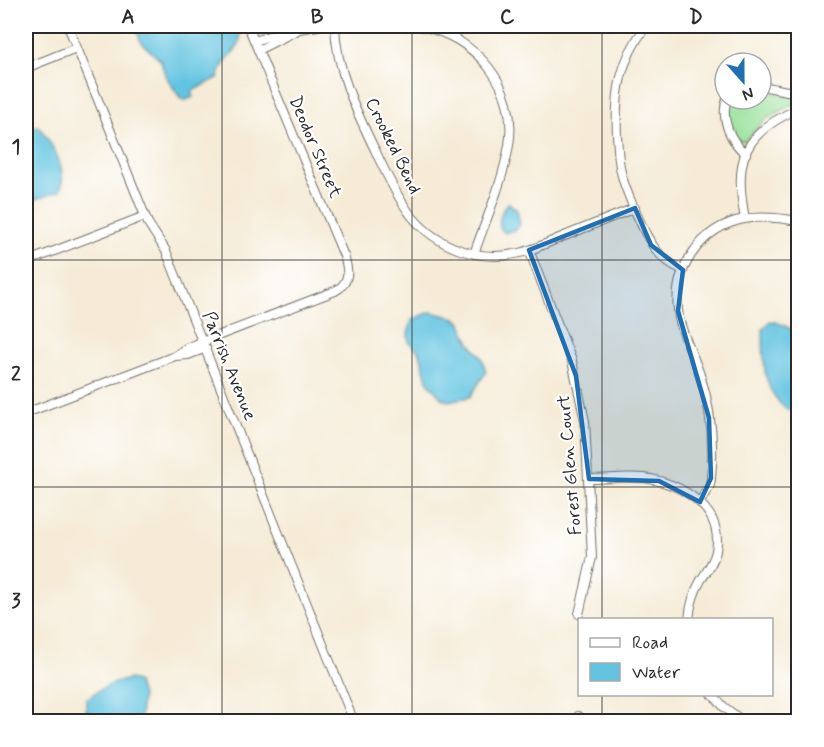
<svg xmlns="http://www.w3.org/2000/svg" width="824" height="747" font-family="Mynerve,sans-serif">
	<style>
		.green { fill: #97e09a; stroke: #618662; stroke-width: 1.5 }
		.water { fill: #63c4e1; stroke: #477886; stroke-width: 1.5 }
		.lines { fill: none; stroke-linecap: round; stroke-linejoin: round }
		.street-casing { stroke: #726e67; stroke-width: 10 }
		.street { stroke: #fff; stroke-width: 8 }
		.marked { fill: #1f6fb2; fill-opacity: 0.2; stroke: #1f6fb2; stroke-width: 4.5; stroke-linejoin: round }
		.grid { fill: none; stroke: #2b2b2b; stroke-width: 1.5; stroke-opacity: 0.55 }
		.labels { text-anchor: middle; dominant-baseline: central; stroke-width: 4.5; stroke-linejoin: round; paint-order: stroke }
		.street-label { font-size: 18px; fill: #2b2b2b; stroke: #fff }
		.neatline { fill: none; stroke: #2b2b2b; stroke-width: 2 }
		.grid-label { font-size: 20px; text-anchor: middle; font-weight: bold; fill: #2b2b2b }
	</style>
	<rect width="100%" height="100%" fill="#fff"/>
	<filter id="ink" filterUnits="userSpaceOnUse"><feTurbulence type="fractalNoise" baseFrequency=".0167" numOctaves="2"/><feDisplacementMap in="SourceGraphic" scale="12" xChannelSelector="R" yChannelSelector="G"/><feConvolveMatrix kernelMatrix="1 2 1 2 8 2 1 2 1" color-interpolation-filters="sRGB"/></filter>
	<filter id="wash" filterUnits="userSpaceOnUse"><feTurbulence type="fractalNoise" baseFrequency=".008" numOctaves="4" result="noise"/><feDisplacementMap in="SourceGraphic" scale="24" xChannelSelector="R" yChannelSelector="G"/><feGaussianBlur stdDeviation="1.35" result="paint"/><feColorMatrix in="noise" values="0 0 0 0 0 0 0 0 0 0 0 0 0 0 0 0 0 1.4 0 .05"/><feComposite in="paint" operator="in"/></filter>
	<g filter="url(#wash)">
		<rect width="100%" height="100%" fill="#f5ebd6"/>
		<path class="green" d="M761 91 791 95 794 97 795 103 766 119 745 141H739C731 129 726 113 732 99H761Z"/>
		<path class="water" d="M135 26H239C243 51 234 47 223 65 221 69 220 74 218 78L196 89 193 91V97L186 100 181 99 165 75 161 61 141 42Z
			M38 126C51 142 69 170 60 191L26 203V132Z
			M509 203 517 210 520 224 517 229 505 233 500 228C499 219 501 208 509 203Z
			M430 312 456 318 461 323 470 343 482 358 486 372 470 397 448 401 441 398 427 381 420 353 409 342 408 334 412 320Z
			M770 321C780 322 792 328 798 337V405L794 410H787C760 387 764 361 763 329Z
			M130 679 138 683 142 696 140 721H90L86 709V699C99 689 113 682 130 679Z"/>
	</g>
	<g filter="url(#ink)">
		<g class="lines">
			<g class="street-casing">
				<path id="street" d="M68 26 148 223 166 251 354 722
					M335 26C336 69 356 111 375 150 385 172 396 195 410 214 436 247 479 263 520 253 536 249 551 241 567 235 589 226 612 217 635 208
					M420 26C475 36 519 87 509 145 503 182 486 219 474 254
					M646 26C620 61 615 91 617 135 618 147 618 160 621 172 624 187 631 201 637 215 648 240 657 259 683 270
					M255 41 280 32 318 26
					M258 50 296 31
					M26 68 76 48
					M761 86 798 93
					M727 99C720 119 730 141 746 154
					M745 219C734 161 742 133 798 109
					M529 250 572 361 585 421 592 557 579 614
					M26 262 145 216
					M206 348 188 355 175 356 186 348 335 291C350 283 349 271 344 256L248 26
					M26 413 175 356
					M589 479C607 479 626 476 644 478 681 483 724 508 716 551 714 562 707 571 701 580 694 592 690 606 689 620
					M700 502 710 485 711 478C714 444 711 407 700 375 693 353 680 332 678 310 673 268 702 227 744 219 762 216 781 218 798 221
					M712 694 724 707 744 722
					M578 716 580 722"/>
			</g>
			<use href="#street" class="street"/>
		</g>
	</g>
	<path class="marked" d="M635 208 651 245 683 270 678 311 709 418 711 478 700 502 659 481 589 479 576 376 529 250Z"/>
	<path class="grid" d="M222 26V722M412 26V722M602 26V620M26 260H798M26 487H798M602 694V722"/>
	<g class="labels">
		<g class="street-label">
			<text transform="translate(393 146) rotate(64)">Crooked Bend</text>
			<text transform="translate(315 147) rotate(67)">Deodor Street</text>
			<text transform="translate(229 366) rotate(68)">Parrish Avenue</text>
			<text transform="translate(570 465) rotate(-95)">Forest Glen Court</text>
		</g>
	</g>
	<rect width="824" height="747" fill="none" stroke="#fff" stroke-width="66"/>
	<rect x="578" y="618" width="195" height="78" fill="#ffffff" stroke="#aaaaaa" stroke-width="1.5"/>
	<rect x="590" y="638" width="30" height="9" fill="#ffffff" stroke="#aaaaaa" stroke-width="1.5"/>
	<text x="632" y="648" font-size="18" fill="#2b2b2b">Road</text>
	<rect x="590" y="663" width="30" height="18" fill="#63c4e1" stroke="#aaaaaa" stroke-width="1.5"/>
	<text x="632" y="678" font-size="18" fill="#2b2b2b">Water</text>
	<g transform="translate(743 81) rotate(159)"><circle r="28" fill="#ffffff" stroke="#aaaaaa" stroke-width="1.5"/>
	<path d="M0-4.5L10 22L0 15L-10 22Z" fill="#1f6fb2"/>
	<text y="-9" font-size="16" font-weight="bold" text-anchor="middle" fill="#2b2b2b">N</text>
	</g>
	<rect x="33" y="33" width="758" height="681" class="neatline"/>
	<g class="grid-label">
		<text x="128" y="23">A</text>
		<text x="317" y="23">B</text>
		<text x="507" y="23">C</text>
		<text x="696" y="23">D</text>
		<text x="16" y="153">1</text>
		<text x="16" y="380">2</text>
		<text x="16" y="607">3</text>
	</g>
</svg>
